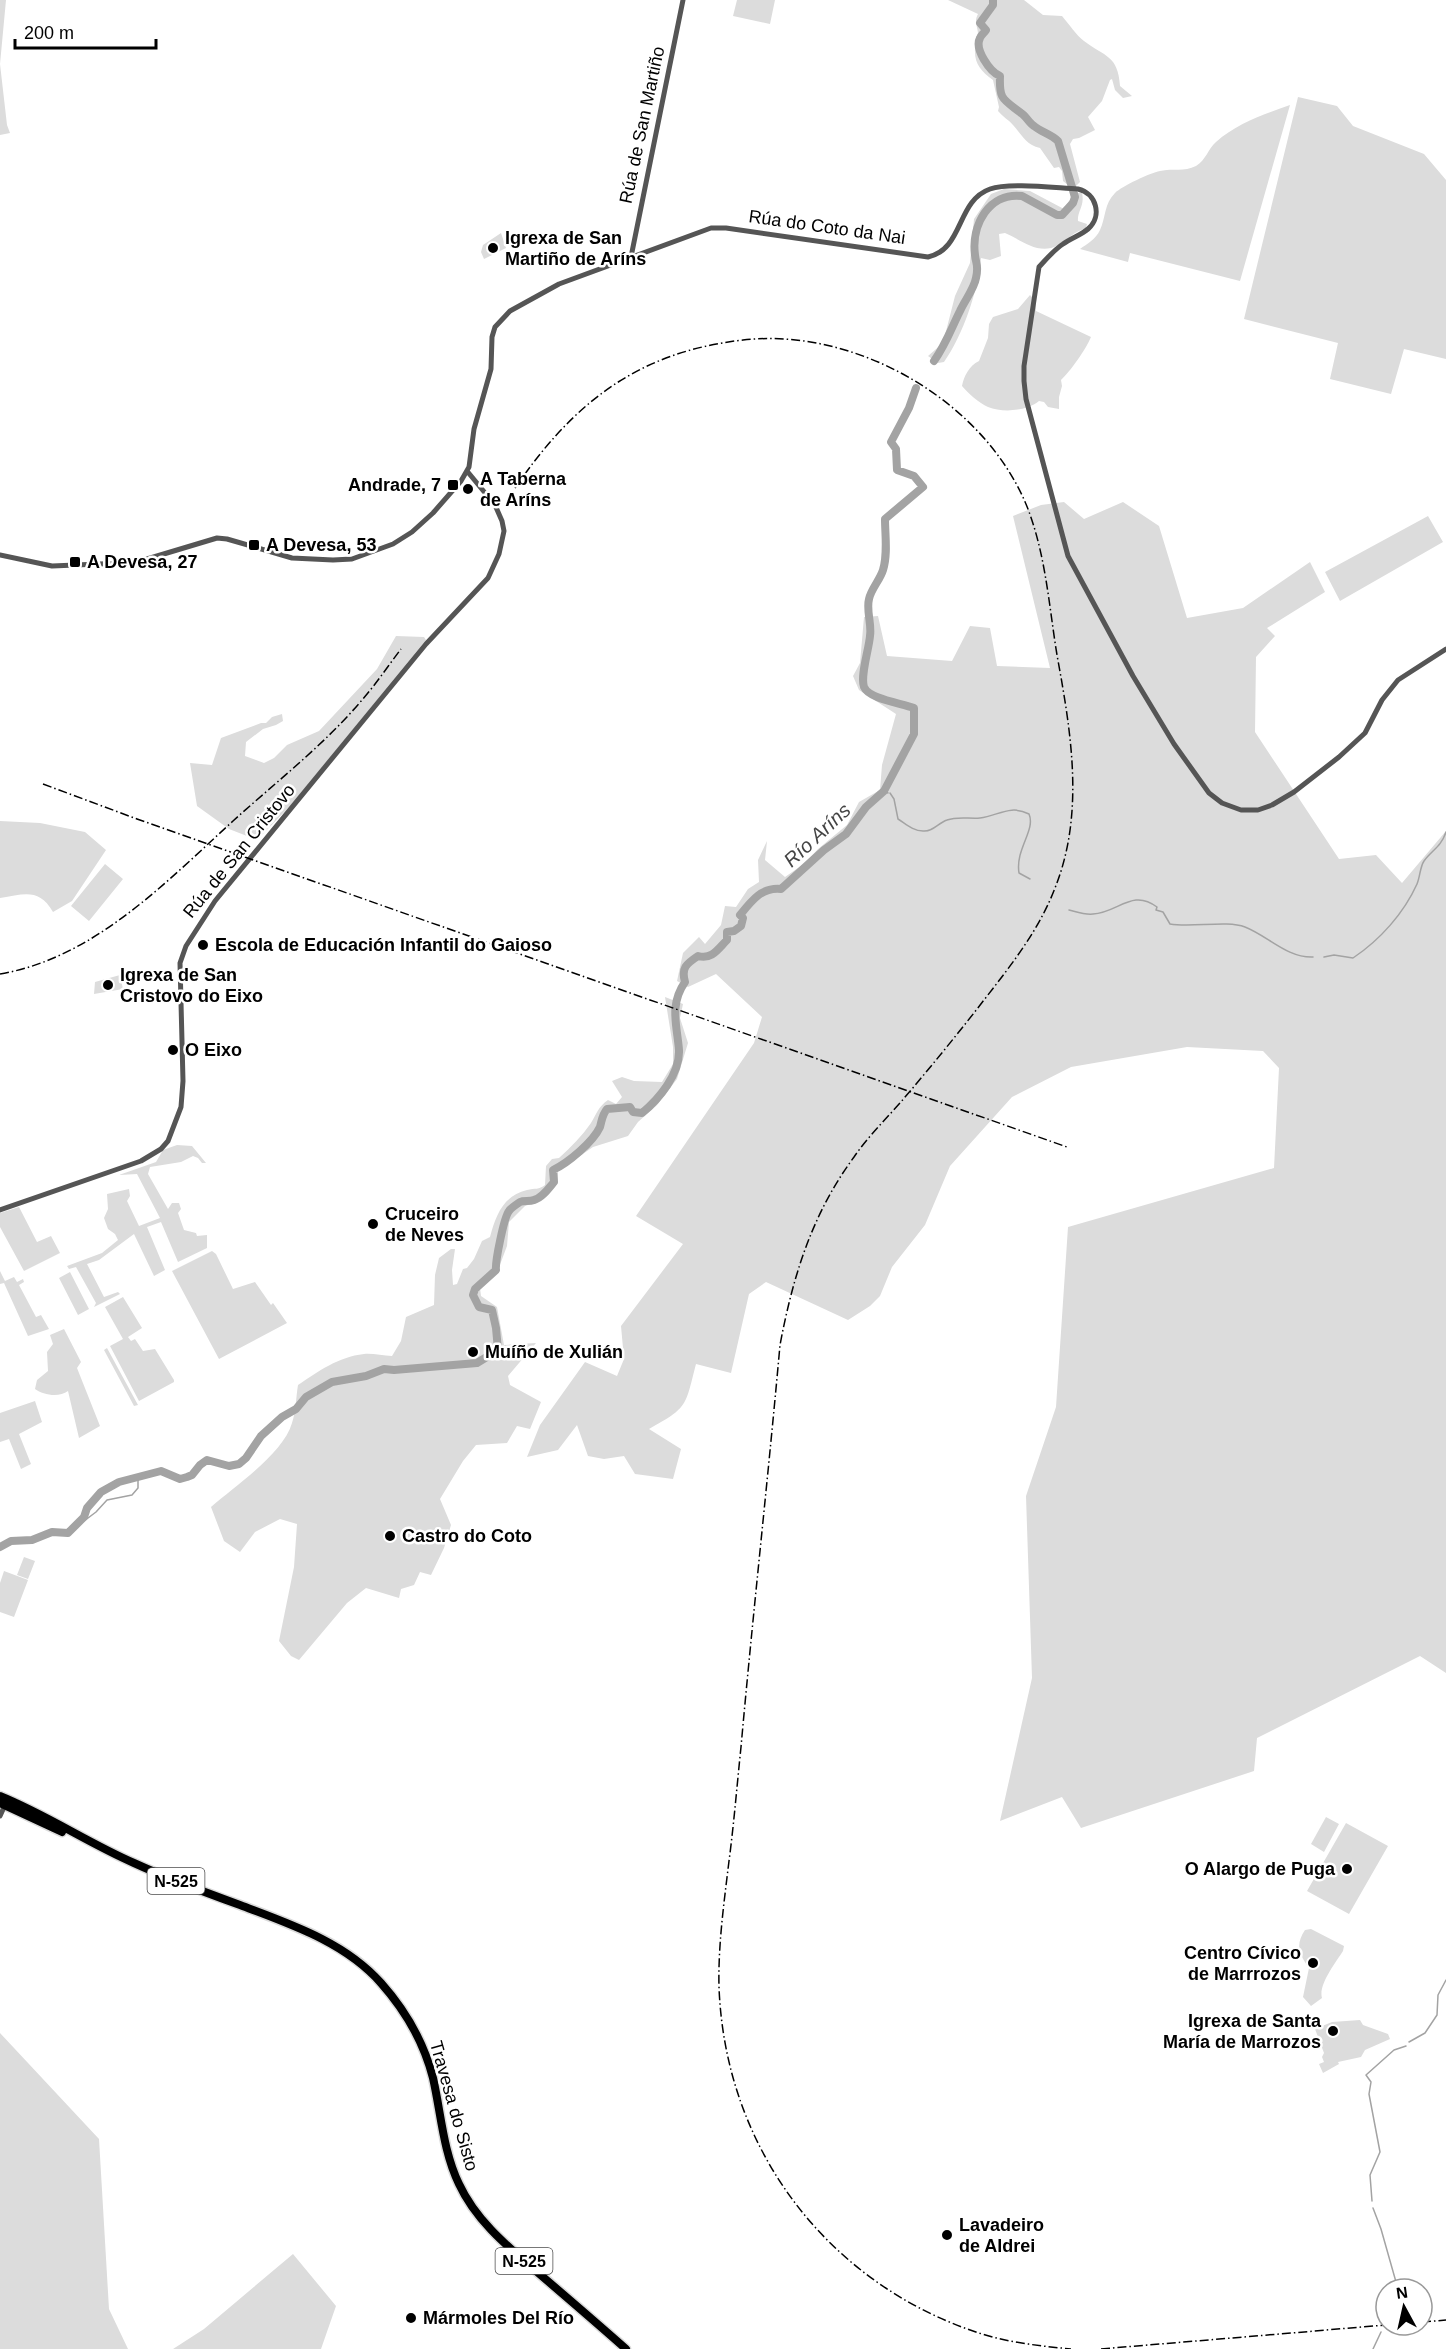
<svg xmlns="http://www.w3.org/2000/svg" width="1446" height="2349" font-family="Helvetica,sans-serif">
	<style>
		.green { fill: #dcdcdc }
		.lines { fill: none; stroke-linecap: round; stroke-linejoin: round }
		.stream { stroke: #a3a3a3; stroke-width: 1.5 }
		.river { stroke: #a3a3a3; stroke-width: 8 }
		.highway-casing { stroke: #dbdbdb; stroke-width: 11 }
		.minor { stroke: #555; stroke-width: 5 }
		.highway { stroke: #000; stroke-width: 8 }
		.rail { stroke: #000; stroke-width: 1.5; stroke-dasharray: 9 3 1.5 3; stroke-linecap: butt }
		.poi-dot { fill: #000; stroke: #fff; stroke-width: 2 }
		.labels { text-anchor: middle; dominant-baseline: central; stroke-width: 5; stroke-linejoin: round; paint-order: stroke }
		.shield { fill: #fff; stroke: #4c4c4c; stroke-width: 1.5 }
		.shield-label { font-size: 16px; font-weight: bold; fill: #000 }
		.street-label { font-size: 18px; fill: #000; stroke: #fff }
		.poi-label { font-size: 18px; font-weight: bold; fill: #000; stroke: #fff; text-anchor: start }
		.water-label { font-size: 20px; font-style: italic; fill: #444; stroke: #fff }
	</style>
	<rect width="100%" height="100%" fill="#fff"/>
	<path class="green" d="M0 0H6L0 64 7 125 10 133 0 135Z
		M737 0H775L770 24 733 16Z
		M948 0H1024L1043 15 1062 16C1069 24 1076 35 1084 41 1105 57 1118 55 1120 86L1132 96 1123 98 1115 90 1112 79 1110 80 1102 101 1088 117 1095 130 1079 138 1073 139 1070 144 1080 182 1076 186 1068 185 1063 181 1062 171 1059 167 1054 168 1040 148C1026 145 1022 135 1013 125 1009 120 1003 117 998 111L999 107 993 80C981 71 974 64 975 48 975 43 978 38 978 33 977 25 974 21 978 14Z
		M1298 97 1337 106 1353 126 1424 154 1446 180V359L1404 349 1391 394 1330 379 1338 343 1244 319Z
		M1290 105 1240 281 1130 253 1128 262 1080 249C1087 244 1096 239 1100 230 1106 217 1104 204 1115 193 1122 186 1150 173 1160 171 1173 168 1184 172 1196 166 1206 160 1208 149 1216 142 1237 123 1265 114 1290 105Z
		M1004 189 1030 191 1064 209 1071 198 1070 193H1082C1085 206 1077 211 1078 221L1087 224 1086 228C1074 232 1068 239 1058 245 1039 256 1022 240 1005 233L999 234 1001 256 990 260 981 258C978 291 963 335 944 362L938 363 928 356 943 343 955 296 970 263 974 219 991 194Z
		M501 233 506 248 484 259 481 252 483 245Z
		M1030 295 1036 301V311L1091 337C1086 349 1070 372 1061 380L1062 386 1059 397V409L1048 407 1044 402 1039 401C1027 411 1003 413 988 407 979 403 968 393 962 386 964 376 969 366 979 361L988 338 989 324 993 317 1018 309Z
		M1064 502 1084 519 1123 502 1159 526 1187 618 1243 608 1310 562 1325 592 1267 628 1275 636 1256 657 1255 732 1339 859 1376 855 1402 883 1446 831V1673L1420 1656 1257 1738 1254 1771 1081 1828 1062 1797 1000 1821 1032 1678 1026 1496 1056 1407 1068 1227 1274 1168 1279 1068 1263 1051 1187 1047 1071 1067 1012 1097 950 1166 925 1225 892 1267 880 1296 870 1306 848 1320 766 1282 749 1294 731 1373 696 1364C685 1406 689 1407 649 1429L681 1449 673 1479 635 1474 624 1456 604 1459 588 1456 577 1425 558 1450 527 1457 540 1425 585 1362 617 1376 624 1359 621 1326 683 1244 636 1216 754 1043 762 1017 716 974 688 987 677 981 683 953 699 937 705 944 721 925 725 906 736 907 748 889 759 882 758 860 767 841 765 860 785 877 805 863 818 849 847 825 859 802 880 790 882 765 896 714 859 690 853 676 860 663 864 617 878 616 887 656 952 661 970 626 990 628 997 666 1050 668 1013 516 1041 505Z
		M1428 516 1443 542 1340 601 1325 572Z
		M396 636 424 637 426 640 291 805 257 840 229 829 197 806 190 763 212 765 221 738 261 723H266L272 717 282 714 283 721 276 725 263 729 246 742 245 756 264 763 274 758 287 745 319 731 377 669Z
		M0 821 40 823 85 832 106 850 72 901 53 912C39 888 25 894 0 898Z
		M105 864 123 879 89 921 71 906Z
		M120 975 123 989 94 994 95 982Z
		M665 997 683 1004 680 1018 688 1043 677 1079 657 1105 638 1122 628 1136 593 1147 558 1171V1183L537 1202 525 1206 509 1222 507 1246 498 1270 480 1288 481 1296 497 1307 504 1345 536 1343 508 1376 510 1385 541 1402 530 1429 517 1426 507 1443 476 1445 463 1461 440 1499 451 1525 444 1548 431 1575 420 1572 414 1585 401 1589 399 1598 366 1588 347 1603 299 1660 291 1656 279 1641 294 1567 297 1524 280 1519 255 1532 240 1552 224 1541 211 1507C235 1486 283 1454 292 1423 296 1411 296 1397 298 1385 319 1371 338 1357 364 1354 372 1353 383 1356 392 1356L401 1341 406 1317 434 1305 435 1275 439 1258 451 1249H455L452 1270 453 1285 457 1284 463 1269 467 1268 474 1259 482 1241 490 1237C496 1215 503 1196 527 1190 535 1188 539 1190 545 1185L546 1166 552 1159 559 1158C571 1147 582 1136 591 1123 597 1113 598 1107 608 1100L616 1104 622 1097 612 1081 622 1077 634 1081 662 1082 673 1064V1047Z
		M177 1145 192 1146 206 1163H202L198 1158 193 1156 181 1162 150 1167 148 1174 168 1209 172 1203H179L181 1209 178 1213 184 1230 196 1233 197 1236 207 1235V1248L178 1262 161 1222 147 1227 165 1270 154 1276 134 1234 99 1260 87 1264 104 1297 118 1292 120 1294 94 1307 96 1303 76 1267 69 1269 67 1266 102 1253 118 1240 115 1234 108 1229 104 1218 108 1209 107 1194 129 1189 130 1196 127 1201 139 1226 160 1218 137 1174 119 1175 156 1162 163 1150Z
		M19 1207 37 1242 51 1236 60 1253 24 1271 0 1227V1213Z
		M212 1251 216 1254 233 1289 255 1282 271 1305 273 1303 287 1323 219 1359 172 1271Z
		M0 1271 5 1281 14 1277 17 1282 23 1279 24 1282 19 1285 36 1317 41 1315 49 1329 28 1336 4 1283 0 1284Z
		M70 1272 89 1309 78 1315 59 1278Z
		M123 1297 142 1328 128 1337 131 1341 135 1339 143 1351 155 1349 174 1380V1382L139 1401 110 1346 123 1339 105 1307Z
		M64 1329 81 1362 77 1368 100 1426 79 1438 68 1391C59 1398 43 1395 35 1389L37 1380 48 1371 47 1352 53 1344 50 1335Z
		M107 1348 138 1405 134 1406 104 1350Z
		M35 1401 42 1422 19 1434 31 1464 21 1469 9 1439 0 1442V1413Z
		M24 1557 35 1561 28 1579 17 1575Z
		M4 1571 28 1580 14 1617 0 1612V1583Z
		M1326 1817 1339 1824 1324 1852 1311 1844Z
		M1346 1823 1388 1846 1349 1914 1307 1891Z
		M1311 1929 1344 1946 1343 1951C1336 1962 1318 1985 1322 1998L1311 2006 1303 1997 1309 1968C1299 1954 1295 1945 1305 1930Z
		M1360 2020 1363 2025 1388 2034 1390 2039 1365 2050 1361 2057 1338 2062 1339 2064 1323 2073 1319 2064 1324 2062 1322 2057 1324 2053 1315 2029 1332 2022Z
		M0 2033 99 2139 109 2309 128 2349H0Z
		M293 2254 336 2306 321 2349H173L204 2329Z"/>
	<g class="lines">
		<path class="stream" d="M884 791 888 793
			M890 793 894 799 898 819C906 824 913 831 923 831 933 832 938 823 947 820 958 816 969 819 980 818 998 816 1010 804 1029 814 1036 830 1015 849 1019 873L1030 879
			M1069 910C1077 912 1085 915 1093 914 1118 913 1132 888 1157 907L1156 910 1163 912 1170 924C1191 928 1227 920 1245 927 1268 936 1287 958 1313 957
			M1324 957 1334 955 1353 958C1380 940 1404 913 1417 884 1420 877 1420 867 1424 861 1432 850 1441 847 1446 832
			M68 1533 96 1512 107 1500 132 1495 138 1488V1477
			M1409 2042 1425 2033 1437 2015 1438 1995 1446 1980
			M1372 2201 1370 2175 1380 2152 1369 2094 1371 2082 1366 2075 1394 2050 1406 2046
			M1373 2208 1381 2229 1398 2289
			M1373 2349 1381 2332"/>
		<path class="river" d="M934 361C946 344 951 329 960 311 965 300 974 289 976 278 979 265 976 265 975 255 971 225 989 192 1022 196L1057 215H1062L1073 203 1075 197 1058 141C1051 134 1041 132 1034 126 1029 123 1026 116 1021 113 1003 99 999 100 1000 76 990 72 974 49 980 38 981 35 984 33 986 30L980 23 993 5V0
			M0 1547 11 1541 32 1540 52 1532 68 1533 84 1517 87 1508 101 1492 119 1482 161 1471 180 1479 187 1477 192 1475 200 1465 207 1460 229 1466 239 1464 246 1458 261 1436 282 1417 296 1409 306 1397 332 1382 366 1376 384 1369 394 1370 477 1363 498 1350 496 1328 492 1310 479 1307 473 1295 475 1289 496 1270C495 1262 504 1217 509 1211 511 1208 517 1204 520 1202 524 1200 529 1202 534 1200 542 1198 549 1188 554 1182L553 1170C568 1163 593 1142 600 1127 602 1120 602 1115 607 1109L630 1107 633 1112 642 1113C659 1099 680 1074 679 1050 677 1025 669 1005 685 982 681 968 686 964 698 956 712 960 718 949 727 940V932L734 931 741 926 743 918 740 915C752 900 762 887 781 889L824 850 846 834 866 807 884 791 914 734V708C901 703 869 699 864 687 860 676 869 649 870 636 872 624 866 611 869 599 871 589 880 580 883 570 888 554 885 535 885 519L923 487 914 476 897 470 896 449 891 442 909 408 916 388"/>
		<g class="highway-casing">
			<path id="highway" d="M0 1796C47 1815 88 1843 134 1863 169 1879 204 1892 240 1905 290 1924 345 1942 381 1983 405 2010 424 2043 433 2078 441 2113 443 2151 459 2184 477 2223 512 2250 543 2277 571 2301 599 2325 626 2349
				M0 1803 62 1832"/>
		</g>
		<path class="minor" d="M631 257 683 0
			M0 555 52 566 123 563 147 559 217 538 227 539 292 558 333 560 352 559 393 544 412 532 433 513 461 481 469 467 474 429 491 369 492 337 495 327 510 311 559 284 711 228H726L928 257C964 249 956 201 990 189 1009 182 1056 188 1078 189 1096 193 1103 216 1088 229 1081 235 1071 238 1063 244 1054 250 1047 258 1039 267L1024 366V381L1026 399 1068 556 1133 676 1174 744 1209 793 1222 803 1241 810H1258L1272 805 1294 792 1339 757 1365 733 1382 700 1398 680 1446 649
			M0 1210 141 1161 161 1149 168 1141 181 1107 183 1081 180 963 186 946 215 901 426 644 488 578 499 554 504 531 502 521 495 505 467 471
			M0 1816 5 1805"/>
		<use href="#highway" class="highway"/>
		<path class="rail" d="M515 488C574 402 638 352 743 340 857 327 986 402 1028 509 1046 557 1049 606 1057 655 1071 732 1085 813 1055 888 1039 930 1012 964 984 1000 957 1035 929 1069 900 1103 884 1121 867 1138 854 1157 812 1214 793 1276 780 1345 768 1479 753 1613 741 1747 737 1785 734 1823 729 1861 724 1903 718 1945 719 1987 725 2149 828 2285 982 2334 1011 2343 1041 2346 1071 2349
			M43 784 137 819 1067 1147
			M0 974C94 958 165 883 233 821 276 782 324 745 362 700 376 684 388 666 401 649
			M1422 2322 1446 2320
			M1101 2349 1386 2325"/>
	</g>
	<g class="poi-dot">
		<circle cx="493" cy="248" r="6"/>
		<rect x="447" y="479" width="12" height="12" rx="3"/>
		<circle cx="468" cy="489" r="6"/>
		<rect x="248" y="539" width="12" height="12" rx="3"/>
		<rect x="69" y="556" width="12" height="12" rx="3"/>
		<circle cx="203" cy="945" r="6"/>
		<circle cx="108" cy="985" r="6"/>
		<circle cx="173" cy="1050" r="6"/>
		<circle cx="373" cy="1224" r="6"/>
		<circle cx="473" cy="1352" r="6"/>
		<circle cx="390" cy="1536" r="6"/>
		<circle cx="1347" cy="1869" r="6"/>
		<circle cx="1313" cy="1963" r="6"/>
		<circle cx="1333" cy="2031" r="6"/>
		<circle cx="947" cy="2235" r="6"/>
		<circle cx="411" cy="2318" r="6"/>
	</g>
	<g class="labels">
		<g class="shield">
			<rect x="147.5" y="1868" width="57" height="26" rx="4.5"/>
			<rect x="495.5" y="2248" width="57" height="26" rx="4.5"/>
		</g>
		<g class="shield-label">
			<text x="176" y="1881">N-525</text>
			<text x="524" y="2261">N-525</text>
		</g>
		<g class="street-label">
			<text transform="translate(642 125) rotate(-78)">Rúa de San Martiño</text>
			<text transform="translate(827 227) rotate(8)">Rúa do Coto da Nai</text>
			<text transform="translate(239 851) rotate(-51)">Rúa de San Cristovo</text>
			<text transform="translate(454 2106) rotate(74)">Travesa do Sisto</text>
		</g>
		<g class="poi-label">
			<text x="505" y="238">Igrexa de San<tspan x="505" dy="21">Martiño de Aríns</tspan></text>
			<text x="480" y="479">A Taberna<tspan x="480" dy="21">de Aríns</tspan></text>
			<text x="441" y="485" text-anchor="end">Andrade, 7</text>
			<text x="266" y="545">A Devesa, 53</text>
			<text x="87" y="562">A Devesa, 27</text>
			<text x="215" y="945">Escola de Educación Infantil do Gaioso</text>
			<text x="120" y="975">Igrexa de San<tspan x="120" dy="21">Cristovo do Eixo</tspan></text>
			<text x="185" y="1050">O Eixo</text>
			<text x="385" y="1214">Cruceiro<tspan x="385" dy="21">de Neves</tspan></text>
			<text x="485" y="1352">Muíño de Xulián</text>
			<text x="402" y="1536">Castro do Coto</text>
			<text x="1335" y="1869" text-anchor="end">O Alargo de Puga</text>
			<text x="1301" y="1953" text-anchor="end">Centro Cívico<tspan x="1301" dy="21">de Marrrozos</tspan></text>
			<text x="1321" y="2021" text-anchor="end">Igrexa de Santa<tspan x="1321" dy="21">María de Marrozos</tspan></text>
			<text x="959" y="2225">Lavadeiro<tspan x="959" dy="21">de Aldrei</tspan></text>
			<text x="423" y="2318">Mármoles Del Río</text>
		</g>
		<g class="water-label">
			<text transform="translate(817 835) rotate(-43)">Río Aríns</text>
		</g>
	</g>
	<g transform="translate(1404 2307) rotate(352)"><circle r="28" fill="#ffffff" stroke="#999999" stroke-width="1.5"/>
	<path d="M0-4.5L10 22L0 15L-10 22Z" fill="#000000"/>
	<text y="-9" font-size="16" font-weight="bold" text-anchor="middle" fill="#000000">N</text>
	</g>
	<path d="M15 39v9h141v-9" fill="none" stroke="#000000" stroke-width="3"/>
	<text x="24" y="39" font-size="18" fill="#000000" stroke="#ffffff" stroke-width="4.5" paint-order="stroke">200 m</text>
</svg>
